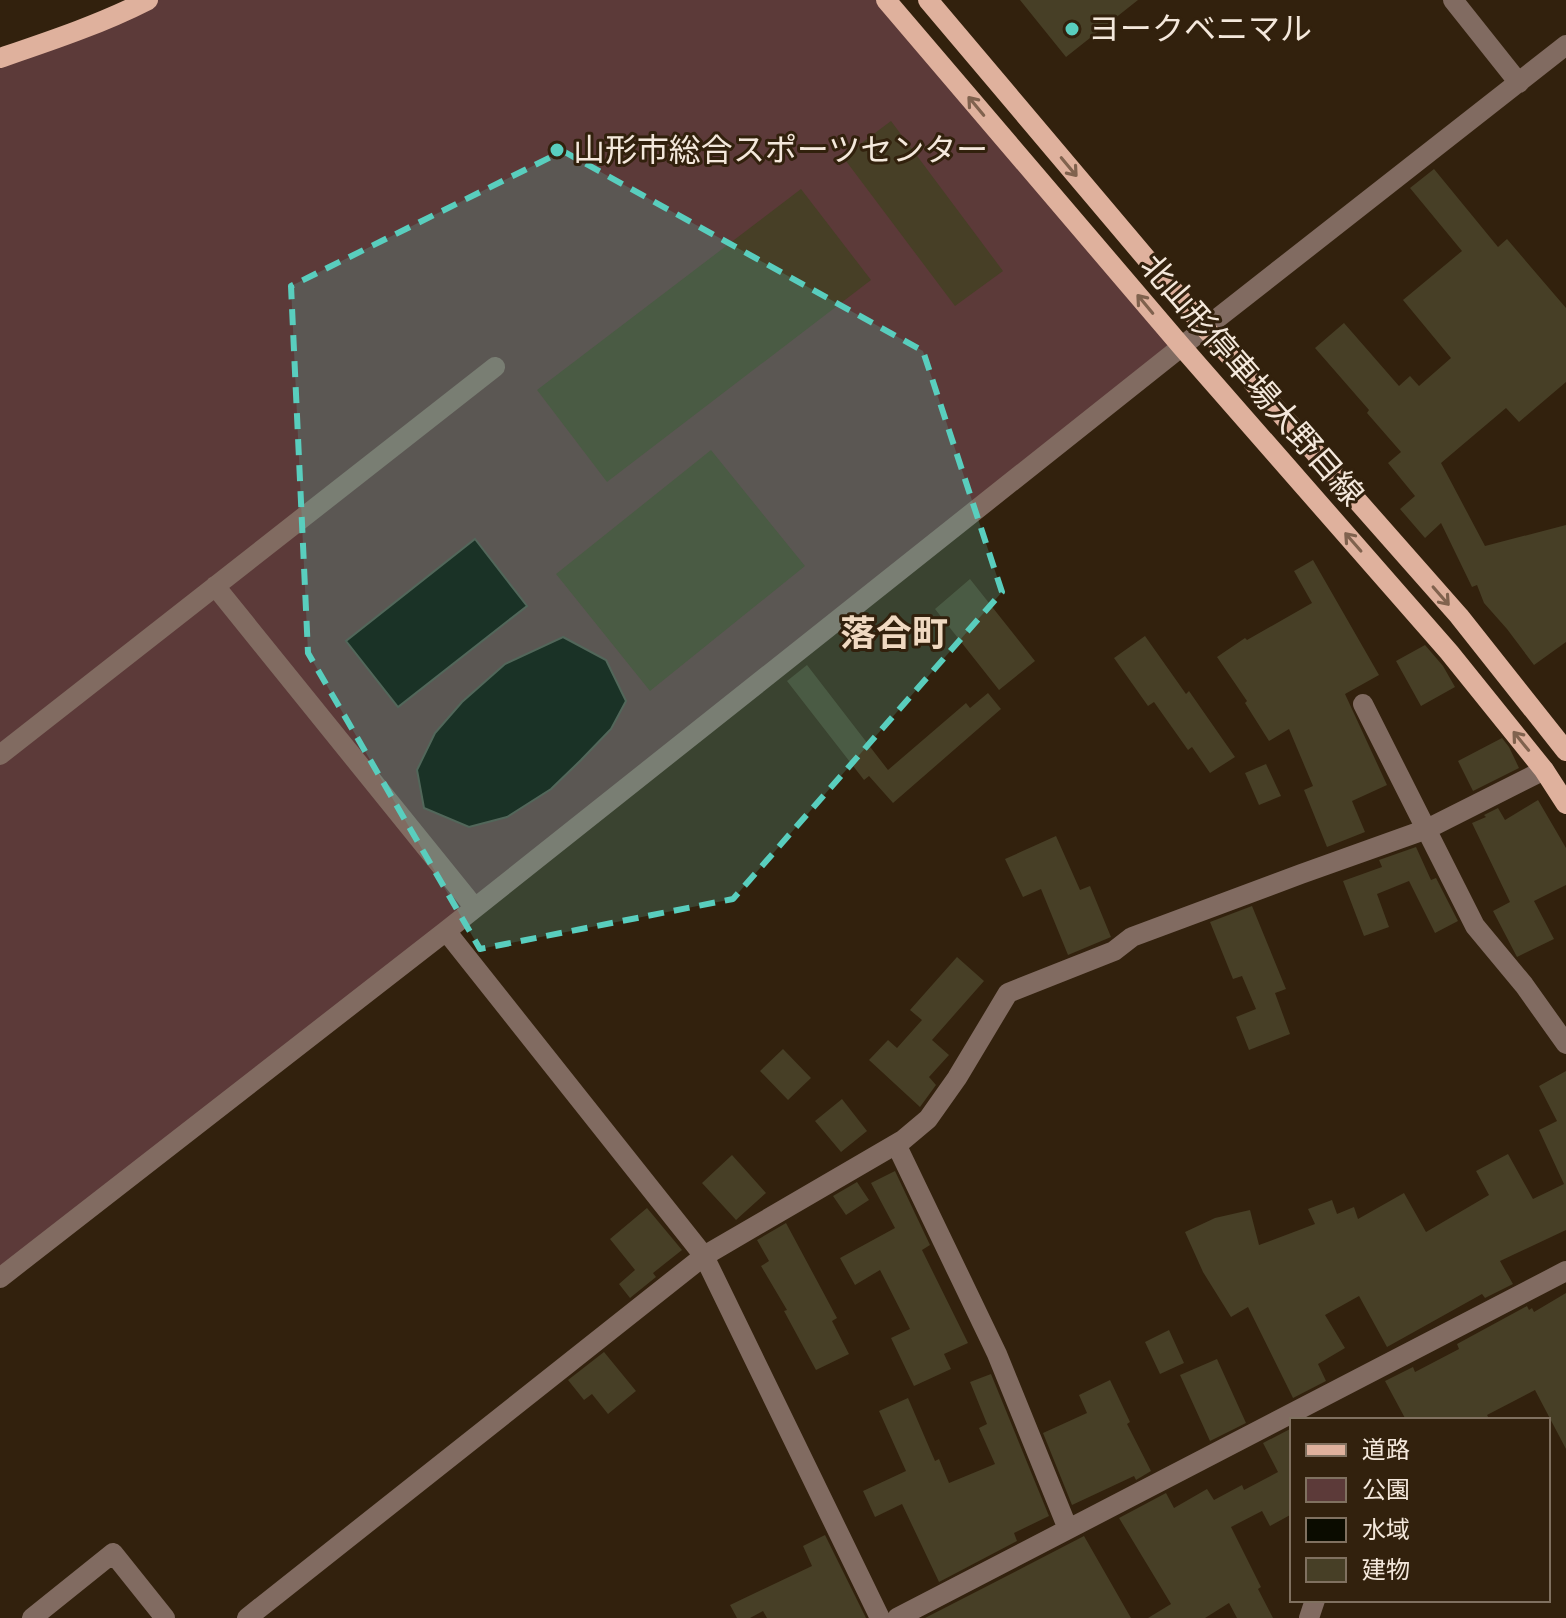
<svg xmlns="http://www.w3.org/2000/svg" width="1566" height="1618" font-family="Jost,'Noto Sans JP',sans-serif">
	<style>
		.green { fill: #5c3a39 }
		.water { fill: #0b0c00; stroke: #514e42; stroke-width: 2 }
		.building { fill: #473f26 }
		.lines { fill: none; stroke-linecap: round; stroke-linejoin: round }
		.minor { stroke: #816b61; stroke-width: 20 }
		.major { stroke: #dfb19d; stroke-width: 20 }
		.oneway { stroke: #80624e }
		.marked { fill: #59cebe; fill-opacity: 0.2; stroke: #59cebe; stroke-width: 6; stroke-dasharray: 16 10; stroke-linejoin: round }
		.poi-dot { fill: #59cebe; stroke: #32210d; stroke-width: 3 }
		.labels { text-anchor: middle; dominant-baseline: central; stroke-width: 6; stroke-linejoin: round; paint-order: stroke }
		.poi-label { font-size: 32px; fill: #f4e8dc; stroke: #32210d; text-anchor: start }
		.street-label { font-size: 32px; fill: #f4e8dc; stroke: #32210d }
		.quarter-label { font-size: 36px; font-weight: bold; fill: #f0d9c1; stroke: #32210d }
	</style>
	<rect width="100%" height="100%" fill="#32210d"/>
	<path class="green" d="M148 0H886L1182 347 0 1278V58Z"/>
	<path class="water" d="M475 539 527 606 398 707 346 641Z
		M563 637 606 660 626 701 611 729 581 760 551 789 507 817 469 827 424 808 417 770 435 733 462 702 505 664Z"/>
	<path class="building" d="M1020 0H1138L1066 57Z
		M891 121 1003 271 955 306 843 157Z
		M1434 169 1498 247 1507 239 1566 308V382L1519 422 1506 408 1441 463 1485 546 1566 525V642L1534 665 1507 629 1484 603 1477 585 1472 587 1441 523 1425 538 1400 509 1415 496 1388 463 1401 452 1367 413 1369 410 1315 348 1344 323 1399 386 1410 376 1419 386 1451 358 1403 300 1462 251 1410 188Z
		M801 189 871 280 607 482 537 390Z
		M711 450 805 566 650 691 556 574Z
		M1313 560 1379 675 1345 694 1387 785 1352 801 1365 832 1327 847 1304 790 1313 786 1289 729 1269 741 1245 703 1247 701 1217 657 1245 638 1247 640 1312 603 1294 571Z
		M970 579 1035 661 999 690 935 609Z
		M1145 636 1186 694 1189 691 1235 757 1210 773 1192 747 1188 750 1154 702 1148 706 1114 658Z
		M1425 645 1443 666 1455 687 1421 706 1396 661Z
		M807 665 888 770 966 703 970 708 988 693 1001 709 893 803 869 776 864 780 787 681Z
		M1502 738 1509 747 1519 768 1473 791 1458 761Z
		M1266 764 1281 796 1259 805 1245 773Z
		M1538 800 1566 848V885L1534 901 1554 939 1517 957 1493 911 1510 902 1472 823 1486 817 1484 815 1498 808 1505 820Z
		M1056 836 1080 890 1090 886 1111 937 1068 955 1041 889 1023 897 1005 859Z
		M1416 847 1431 880 1436 878 1458 921 1435 933 1409 881 1377 894 1389 927 1364 936 1343 881 1382 867 1379 860Z
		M1252 906 1286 989 1275 993 1290 1034 1249 1050 1236 1017 1256 1009 1242 976 1233 979 1210 922Z
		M957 957 984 981 932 1040 949 1055 929 1077 936 1085 920 1107 869 1060 888 1040 897 1048 922 1020 910 1010Z
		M783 1049 811 1078 788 1100 760 1071Z
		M1566 1071V1230L1500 1261 1513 1284 1485 1298 1482 1294 1387 1347 1359 1296 1325 1315 1345 1348 1318 1364 1326 1381 1293 1398 1248 1307 1231 1317 1203 1272 1185 1232 1215 1218 1250 1210 1259 1245 1315 1224 1308 1209 1332 1200 1337 1214 1354 1207 1358 1219 1404 1193 1426 1232 1489 1195 1476 1171 1508 1154 1533 1199 1564 1184 1539 1130 1557 1121 1539 1086Z
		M842 1099 867 1131 841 1152 815 1121Z
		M732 1155 766 1193 736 1220 702 1183Z
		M895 1171 930 1245 922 1250 968 1343 944 1354 951 1369 914 1386 891 1338 910 1329 880 1270 855 1285 840 1258 895 1228 871 1183Z
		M857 1182 869 1200 846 1215 833 1196Z
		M647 1208 682 1250 653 1273 656 1277 630 1298 619 1284 635 1270 610 1239Z
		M786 1223 837 1318 832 1321 849 1354 816 1370 784 1311 787 1310 761 1266 769 1261 757 1240Z
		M1566 1293V1449L1535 1390 1487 1415 1490 1420H1406L1385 1381 1413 1367 1415 1372 1459 1349 1457 1344 1527 1306 1529 1310 1532 1308 1534 1312Z
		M1169 1330 1184 1363 1160 1374 1145 1342Z
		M604 1352 636 1391 608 1414 592 1394 584 1400 568 1380Z
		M1217 1359 1246 1423 1210 1441 1180 1375Z
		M991 1374 1049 1516 1014 1533 1017 1541 939 1582 902 1504 875 1517 863 1491 906 1471 879 1411 908 1398 935 1461 939 1459 949 1483 995 1464 979 1428 987 1424 970 1382Z
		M1110 1380 1130 1422 1127 1424 1151 1471 1136 1480 1134 1476 1072 1505 1043 1433 1087 1413 1079 1395Z
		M1292 1428V1514L1270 1526 1262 1511 1231 1527 1261 1587 1258 1589 1273 1618H1237L1229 1603 1205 1618H1148L1171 1604 1119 1518 1166 1493 1174 1508 1207 1489 1214 1500 1242 1485 1244 1490 1278 1472 1263 1443Z
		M825 1535 866 1618H767L763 1611 750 1618H737L730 1605 812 1566 803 1546Z
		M1084 1536 1131 1618H925L1028 1565Z"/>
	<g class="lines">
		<path class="minor" d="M1453 0 1519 83
			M215 586 475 908
			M1363 704 1475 926 1524 985 1566 1044
			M0 755 495 367
			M446 931 704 1256 880 1618
			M896 1144 997 1354 1068 1529
			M0 1278 446 931 1205 328 1566 45
			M32 1618 113 1553 165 1618
			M247 1618 704 1256 903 1140 928 1119 957 1078 1008 993 1114 951 1132 937 1301 874 1427 829 1544 770
			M897 1618 1566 1271
			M1309 1618 1315 1600"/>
		<path class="major" d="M886 0 1182 347 1449 652 1544 770 1566 804
			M928 0 1205 328 1459 616 1566 751
			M0 58C50 41 101 24 148 0"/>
	</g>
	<defs><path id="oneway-shaft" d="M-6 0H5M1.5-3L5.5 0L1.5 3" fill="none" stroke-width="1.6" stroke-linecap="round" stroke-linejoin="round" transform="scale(2)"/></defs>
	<g class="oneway">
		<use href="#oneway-shaft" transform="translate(976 106) rotate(-130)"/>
		<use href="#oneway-shaft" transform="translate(1069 167) rotate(50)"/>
		<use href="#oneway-shaft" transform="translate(1145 304) rotate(-130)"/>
		<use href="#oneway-shaft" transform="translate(1353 542) rotate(-131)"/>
		<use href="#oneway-shaft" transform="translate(1441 596) rotate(49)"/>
		<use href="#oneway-shaft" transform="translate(1521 741) rotate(-129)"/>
	</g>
	<path class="marked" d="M563 151 923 351 1002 592 733 899 480 949 308 653 291 286Z"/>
	<g class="poi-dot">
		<circle cx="1072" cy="29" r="8"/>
		<circle cx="557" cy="150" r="8"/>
	</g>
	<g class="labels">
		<g class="poi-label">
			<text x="1088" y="29">ヨークベニマル</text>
			<text x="573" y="150">山形市総合スポーツセンター</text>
		</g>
		<g class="street-label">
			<text transform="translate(1252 380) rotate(49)">北山形停車場大野目線</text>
		</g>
		<g class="quarter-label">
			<text x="894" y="633">落合町</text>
		</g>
	</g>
	<rect x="1290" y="1418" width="260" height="184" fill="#32210d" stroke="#807160" stroke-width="2"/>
	<rect x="1306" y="1444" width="40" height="12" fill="#dfb19d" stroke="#807160" stroke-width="2"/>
	<text x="1362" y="1458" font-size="24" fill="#f4e8dc">道路</text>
	<rect x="1306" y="1478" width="40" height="24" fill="#5c3a39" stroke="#807160" stroke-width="2"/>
	<text x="1362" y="1498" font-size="24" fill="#f4e8dc">公園</text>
	<rect x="1306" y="1518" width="40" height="24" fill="#0b0c00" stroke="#807160" stroke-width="2"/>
	<text x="1362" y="1538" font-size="24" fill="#f4e8dc">水域</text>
	<rect x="1306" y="1558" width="40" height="24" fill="#473f26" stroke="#807160" stroke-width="2"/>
	<text x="1362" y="1578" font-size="24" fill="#f4e8dc">建物</text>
</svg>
